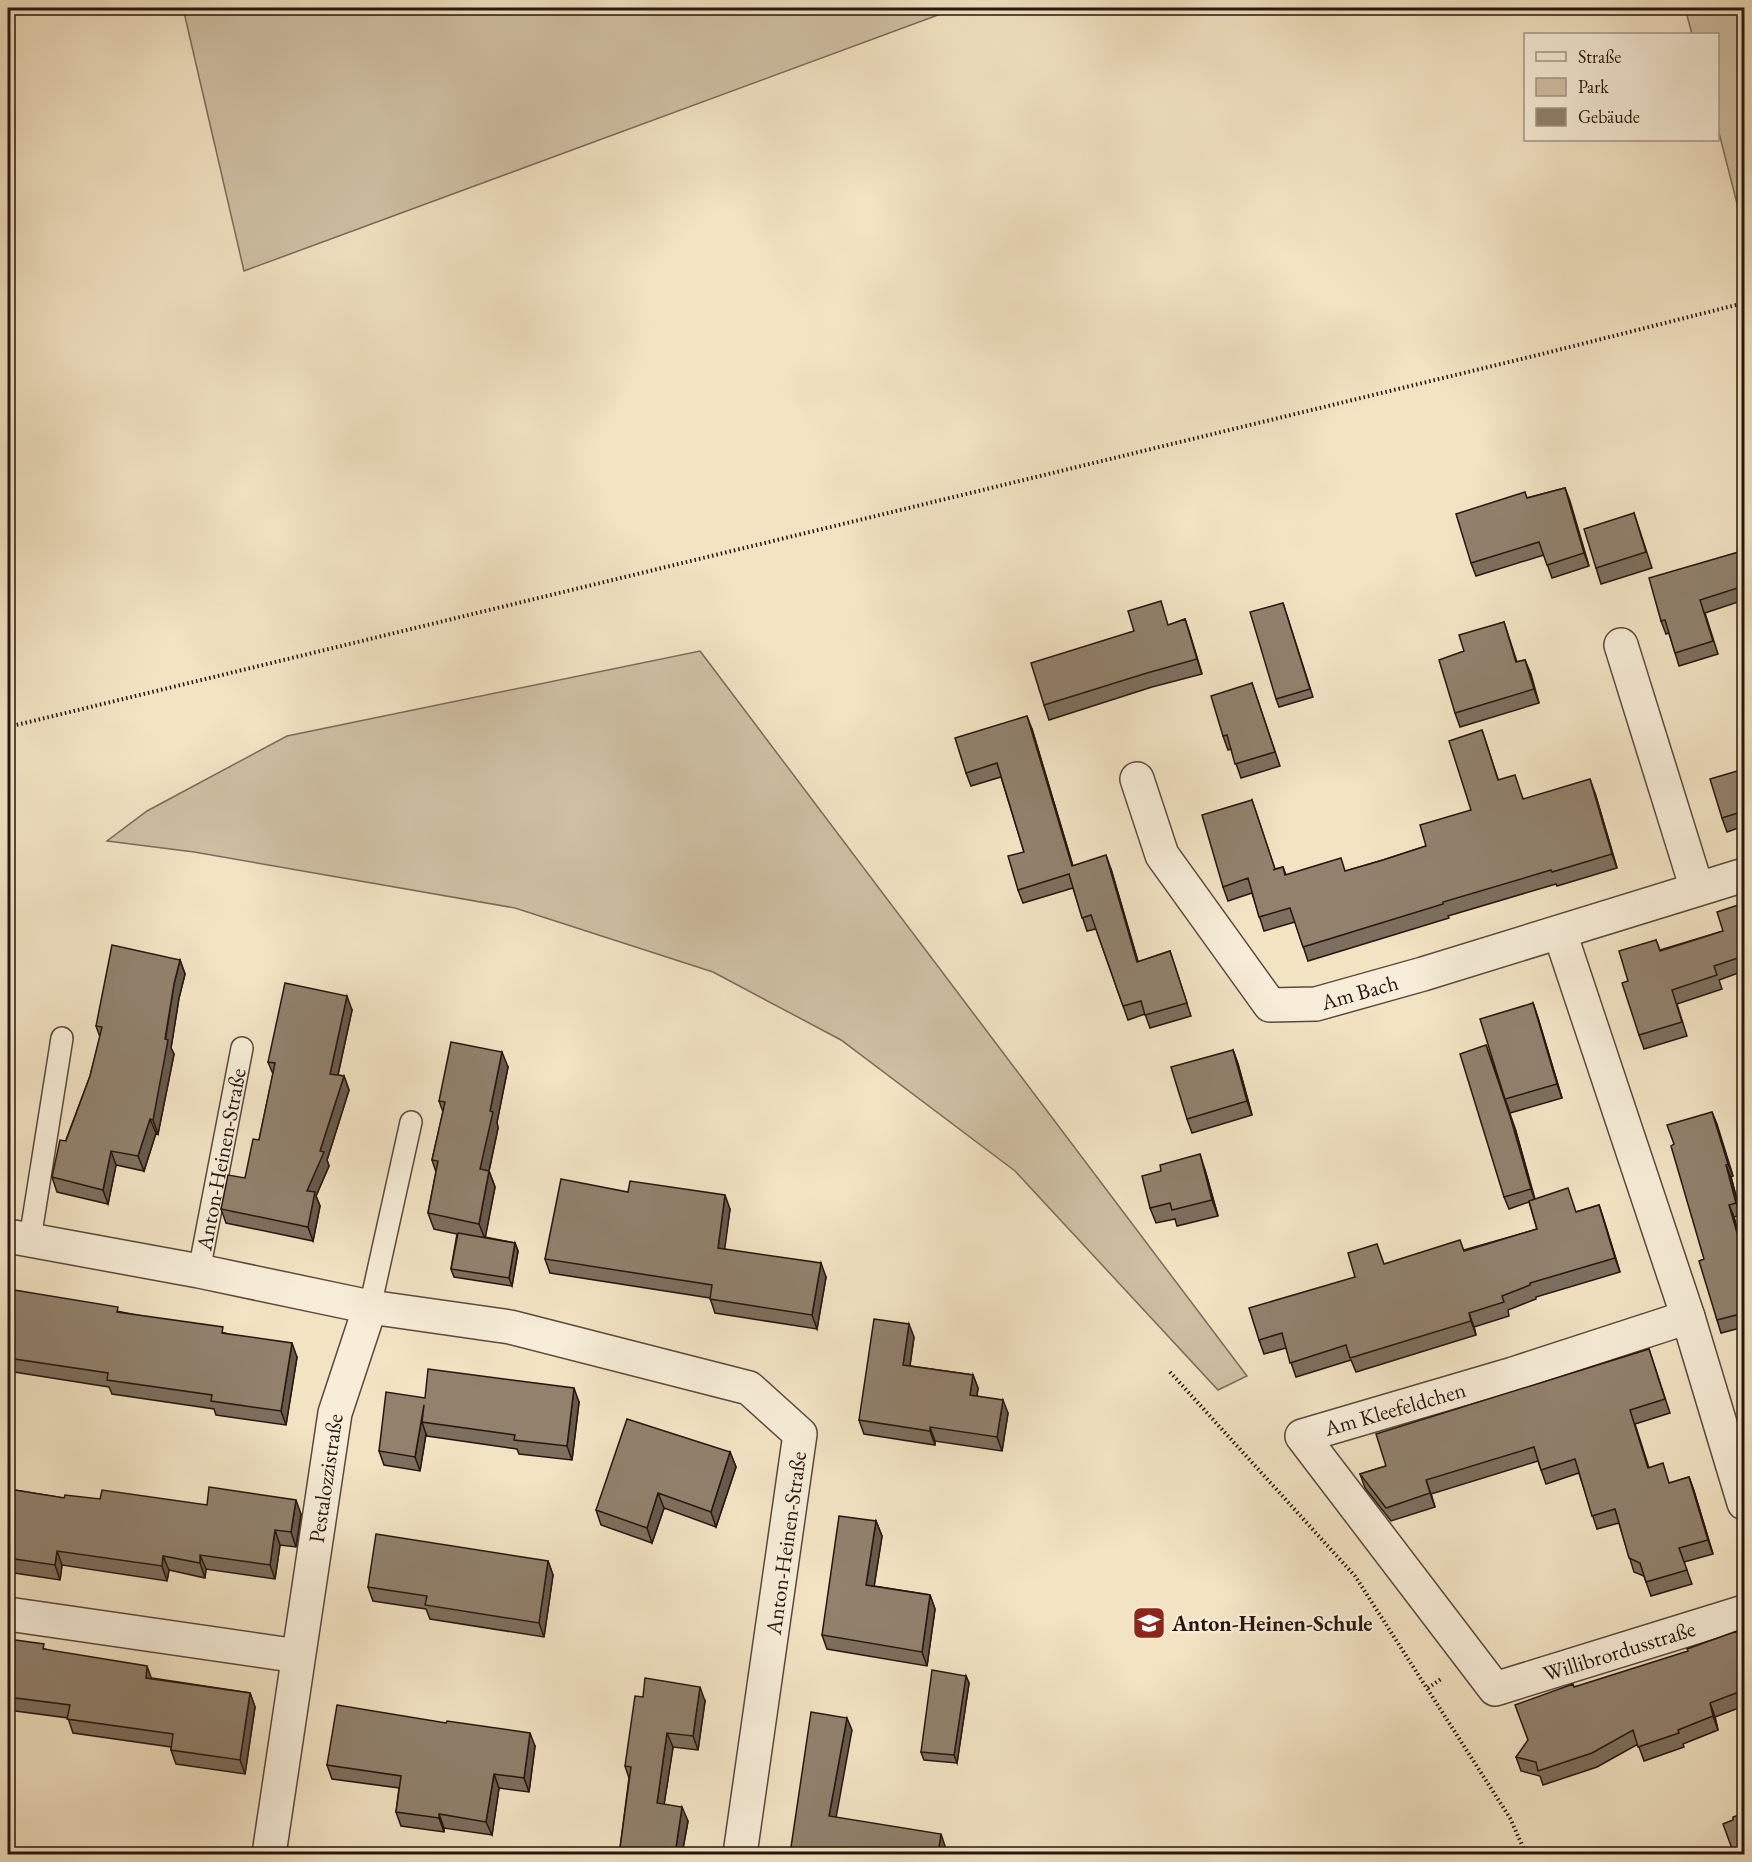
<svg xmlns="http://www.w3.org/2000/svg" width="1752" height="1862" font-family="'EB Garamond',serif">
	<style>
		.green { fill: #cfc0a4; stroke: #7b6b5a; stroke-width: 1.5 }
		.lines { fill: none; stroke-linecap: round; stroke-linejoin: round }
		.service-casing { stroke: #5a493c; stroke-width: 24 }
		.minor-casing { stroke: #5a493c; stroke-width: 36 }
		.path { stroke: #27160f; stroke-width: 4; stroke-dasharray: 1.5 3; stroke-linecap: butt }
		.service { stroke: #f7edd8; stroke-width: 21 }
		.minor { stroke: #f7edd8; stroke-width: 33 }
		.wall { fill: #7d6f5e; stroke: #27160f; stroke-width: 1.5 }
		.shaded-wall { fill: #665a4c; stroke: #27160f; stroke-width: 1.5 }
		.building { fill: #91816d; stroke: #27160f; stroke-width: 1.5 }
		.labels { text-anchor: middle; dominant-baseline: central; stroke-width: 4.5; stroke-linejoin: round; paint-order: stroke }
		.street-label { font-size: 22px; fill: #27160f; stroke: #f7edd8 }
		.poi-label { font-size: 22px; font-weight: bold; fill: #27160f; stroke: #f7edd8; text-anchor: start }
	</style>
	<rect width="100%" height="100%" fill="#f2e3c3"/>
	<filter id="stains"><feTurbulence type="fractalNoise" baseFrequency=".00333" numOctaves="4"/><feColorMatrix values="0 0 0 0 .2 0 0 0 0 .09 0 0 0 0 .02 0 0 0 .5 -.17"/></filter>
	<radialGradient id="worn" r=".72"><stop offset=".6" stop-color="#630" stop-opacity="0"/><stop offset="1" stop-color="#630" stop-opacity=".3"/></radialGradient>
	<path class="green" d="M183 8H957L244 271Z
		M1685 8H1744V231L1718 129V34H1692Z
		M700 651 1247 1376 1218 1390 1015 1171 841 1040 713 972 515 908 194 852 107 841 147 811 287 736Z"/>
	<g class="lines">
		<g class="service-casing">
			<g id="service">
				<path d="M30 1239 62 1038"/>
				<path id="s1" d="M199 1271 242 1048"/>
				<path d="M370 1307 411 1122"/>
			</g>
		</g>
		<g class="minor-casing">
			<g id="minor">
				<path d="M1621 645 1697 889"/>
				<path id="s2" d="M1137 779 1162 855 1270 1005 1316 1004 1423 974 1744 875"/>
				<path d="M1560 933 1688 1317 1744 1503"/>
				<path d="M8 1236 199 1271 370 1307 510 1327 749 1388 800 1434 740 1854"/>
				<path id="s3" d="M1688 1317 1513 1374 1302 1436 1495 1689 1744 1612"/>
				<path d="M8 1614 298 1656"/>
				<path id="s4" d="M269 1854 335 1413 370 1307"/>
			</g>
		</g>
		<path class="path" d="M8 727 1550 352 1744 303
			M1170 1372 1355 1576 1510 1818 1526 1854
			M1428 1688 1441 1679"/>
		<use href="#service" class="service"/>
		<use href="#minor" class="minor"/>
	</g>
	<path class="wall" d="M1565 488 1589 566 1552 578 1544 555 1476 576 1471 563 1527 498Z
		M1634 513 1652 568 1601 584 1596 568Z
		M1744 559V600L1705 613 1718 654 1679 666 1669 633 1666 634 1661 621Z
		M1283 603 1313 697 1279 707 1276 699Z
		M1185 619 1202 674 1152 687 1049 720 1044 705 1169 625Z
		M1504 622 1517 662 1525 660 1539 703 1460 727 1455 713 1464 651Z
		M1252 683 1280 766 1241 778 1231 749 1228 750 1223 736Z
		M1032 729 1073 866 1111 869 1138 962 1170 951 1191 1016 1150 1028 1145 1014 1128 1020 1096 929 1087 931 1073 888 1023 903 1018 890 1024 852 1001 777 971 786 966 773Z
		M1482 730 1498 779 1524 799 1595 793 1617 868 1557 886 1556 884 1448 916 1449 918 1308 961 1295 922 1264 931 1252 893 1228 901 1223 887 1252 800 1275 869 1283 867 1286 875 1346 871 1383 860 1426 846 1471 810Z
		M1744 769V826L1727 832 1722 818Z
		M1744 903V971L1719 980 1722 989 1677 1004 1687 1036 1644 1049 1639 1035 1628 981 1656 940 1660 950 1723 931Z
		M180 960 185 974 179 998 171 1048 174 1054 158 1134 156 1133 144 1171 116 1165 108 1204 57 1192 52 1177 90 1076 100 1037 96 1026Z
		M1533 1003 1538 1018 1562 1098 1510 1113 1505 1099Z
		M352 1010 338 1075 344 1076 349 1090 327 1160 329 1166 316 1196 320 1206 313 1241 226 1223 221 1209 245 1178 259 1140 273 1074 268 1062Z
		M1233 1050 1238 1064 1252 1115 1192 1133 1187 1119Z
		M508 1067 497 1122 498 1128 489 1171 495 1187 485 1237 515 1243 518 1251 512 1286 454 1277 451 1269 457 1234 434 1229 428 1213 436 1172 432 1160 443 1112 439 1101Z
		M1712 1112 1733 1176 1731 1177 1741 1215 1734 1217 1744 1254V1330V1327L1721 1333 1717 1320 1704 1259Z
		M1515 1128 1535 1199 1576 1212 1599 1205 1620 1272 1536 1297V1299L1508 1310 1509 1316 1474 1327 1476 1335 1356 1372 1351 1360 1296 1377 1286 1348 1264 1354 1259 1340 1355 1277 1384 1264 1464 1250 1537 1229 1529 1202 1509 1209 1504 1197Z
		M1205 1170 1218 1216 1177 1226 1175 1219 1156 1223 1150 1208Z
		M628 1192 730 1209 724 1249 826 1277 817 1329 715 1313 710 1298 550 1273 545 1259Z
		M8 1289 225 1333 297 1357 286 1425 216 1415 214 1409 112 1394 109 1387 8 1371Z
		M914 1337 910 1366 973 1375 978 1388 977 1396 1008 1413 1002 1451 935 1441V1445L864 1434 859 1420Z
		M1649 1349 1670 1413 1635 1424 1649 1468 1670 1483 1689 1477 1694 1491 1713 1554 1684 1562 1692 1584 1651 1596 1644 1576 1634 1572 1619 1523 1597 1529 1579 1473 1546 1484 1538 1461 1431 1494 1435 1507 1391 1521 1365 1488 1360 1474 1386 1466Z
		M425 1398 579 1402 572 1460 519 1454 517 1449 427 1436 426 1434 420 1471 384 1465 379 1451Z
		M730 1452 736 1467 716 1527 664 1508 652 1543 601 1525 596 1510Z
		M8 1489 64 1498 207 1505 301 1514 296 1547 280 1545 275 1579 206 1569 205 1578 169 1570 167 1581 62 1565 60 1580 8 1572Z
		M876 1521 882 1536 874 1586 930 1595 935 1609 927 1666 827 1649 822 1635Z
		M548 1561 553 1575 544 1637 430 1619 426 1609 373 1601 368 1587Z
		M8 1639 152 1678 250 1693 255 1707 245 1774 176 1764 171 1750V1747L73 1733 68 1718 8 1710Z
		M1744 1653V1706L1715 1717 1718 1730 1683 1744 1684 1747 1644 1761 1638 1744 1597 1767 1543 1785 1540 1776 1521 1771 1516 1757 1574 1687Z
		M966 1676 969 1683 957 1763 924 1760 921 1752Z
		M705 1701 698 1750 673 1747 664 1804 688 1821 682 1854H623L620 1848 629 1778 625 1766Z
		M535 1746 529 1792 499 1788 492 1835 444 1828V1832L401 1826 396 1812 399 1788 332 1779 327 1765Z"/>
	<path class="shaded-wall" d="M1565 488 1570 501 1589 566 1584 553Z
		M1185 619 1190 634 1202 674 1197 659Z
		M1525 660 1531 674 1539 703 1534 689Z
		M1027 716 1032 729 1077 880 1072 866Z
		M1590 779 1595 793 1617 868 1612 854Z
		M1106 855 1111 869 1142 975 1137 962Z
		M180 960 185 974 179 998 171 1048 174 1054 158 1134 153 1120 174 984Z
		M347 996 352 1010 335 1088 330 1074Z
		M1533 1003 1538 1018 1562 1098 1557 1084Z
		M1486 1045 1515 1128 1535 1201 1531 1189Z
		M1233 1050 1238 1064 1252 1115 1247 1101Z
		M502 1052 508 1067 497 1122 498 1128 486 1185 480 1169 490 1111Z
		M344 1076 349 1090 327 1160 329 1166 316 1196 320 1206 313 1241 308 1227 307 1191Z
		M1712 1112 1717 1124 1733 1176 1728 1164Z
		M150 1119 156 1133 144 1171 138 1156Z
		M111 1151 116 1165 108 1204 103 1190Z
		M1200 1154 1205 1170 1218 1216 1212 1200Z
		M1726 1165 1731 1177 1741 1215 1736 1203Z
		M489 1171 495 1187 485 1239 479 1224Z
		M725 1195 730 1209 723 1262 718 1248Z
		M1599 1205 1604 1220 1620 1272 1615 1258Z
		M1729 1205 1734 1217 1744 1257Z
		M515 1243 518 1251 512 1286 509 1278Z
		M821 1263 826 1277 817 1329 812 1315Z
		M1469 1313 1474 1327 1476 1335 1471 1321Z
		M909 1324 914 1337 908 1378 903 1365Z
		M292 1343 297 1357 286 1425 281 1411Z
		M973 1375 978 1388 975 1409 970 1395Z
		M574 1388 579 1402 572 1460 567 1446Z
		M1003 1400 1008 1413 1002 1451 997 1437Z
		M424 1405 422 1422 426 1434 420 1471 415 1457Z
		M930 1427 935 1441V1445L930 1431Z
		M730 1452 736 1467 716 1527 711 1512Z
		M1689 1477 1694 1491 1713 1554 1708 1540Z
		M1426 1480 1431 1494 1435 1507 1430 1493Z
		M658 1493 664 1508 652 1543 647 1528Z
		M296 1500 301 1514 296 1547 291 1532Z
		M876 1521 882 1536 872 1600 866 1585Z
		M275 1530 280 1545 275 1579 270 1565Z
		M57 1551 62 1565 60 1580 55 1565Z
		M200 1555 206 1569 205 1578 200 1563Z
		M163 1556 169 1570 167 1581 162 1566Z
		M548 1561 553 1575 544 1637 539 1623Z
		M930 1595 935 1609 927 1666 922 1652Z
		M147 1666 152 1680 146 1678Z
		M966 1676 969 1683 957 1763 954 1755Z
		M700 1687 705 1701 698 1750 693 1736Z
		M250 1693 255 1707 245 1774 240 1760Z
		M1710 1703 1715 1717 1718 1730 1713 1716Z
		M847 1718 852 1730 834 1829 829 1816Z
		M530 1733 535 1746 529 1792 524 1778Z
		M667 1733 673 1747 662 1818 657 1803Z
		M494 1774 499 1788 492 1835 486 1822Z
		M682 1807 688 1821 682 1854H675Z
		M439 1814 444 1828V1832L439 1818Z
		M941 1834 945 1846 944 1854H938Z"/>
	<path class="building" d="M1744 481V493L1741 482Z
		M1565 488 1584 553 1547 565 1539 542 1471 563 1456 514 1525 492 1527 498Z
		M1634 513 1646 552 1596 568 1584 529Z
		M1742 551 1744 561V586L1700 600 1713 641 1675 653 1665 620 1661 621 1649 578Z
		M1161 601 1168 625 1185 619 1197 659 1147 673 1044 705 1031 663 1134 631 1128 611Z
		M1283 603 1310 689 1276 699 1250 612Z
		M1504 622 1516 662 1525 660 1534 689 1455 713 1439 660 1464 651 1459 635Z
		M1252 683 1275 752 1235 764 1227 735 1223 736 1211 696Z
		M1027 716 1072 866 1106 855 1137 962 1170 951 1187 1003 1145 1015 1141 1001 1123 1006 1091 915 1082 918 1069 874 1018 890 1008 856 1024 852 997 763 966 773 955 738Z
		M1482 730 1498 780 1515 775 1523 799 1590 779 1612 854 1552 872 1551 870 1443 902V904L1303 947 1290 908 1259 917 1248 878 1223 887 1202 815 1252 800 1275 869 1273 870 1283 867 1285 875 1341 858 1345 871 1383 860 1426 846 1420 825 1471 810 1449 741Z
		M1744 769V811L1722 818 1710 779Z
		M1744 903V956L1714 966 1717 975 1672 990 1682 1022 1639 1035 1622 983 1628 981 1619 951 1656 940 1660 951 1723 931 1717 912Z
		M112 945 180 960 174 984 165 1039 168 1040 153 1120 150 1119 138 1156 111 1151 103 1190 52 1177 60 1140 66 1141 90 1076 102 1027 96 1026Z
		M285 983 347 996 330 1074 344 1076 320 1151 324 1152 307 1191 315 1192 308 1227 221 1209 228 1175 245 1178 253 1139 259 1140 275 1063 268 1062Z
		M1533 1003 1557 1084 1505 1099 1480 1019Z
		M451 1042 502 1052 490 1111 493 1112 480 1169 489 1171 479 1224 428 1213 438 1161 432 1160 445 1102 439 1101Z
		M1486 1045 1510 1116 1531 1189 1504 1197 1460 1054Z
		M1233 1050 1247 1101 1187 1119 1171 1067Z
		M1712 1112 1728 1164 1726 1165 1736 1203 1729 1205 1744 1257V1330L1740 1314 1717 1320 1699 1261 1704 1259 1671 1146 1674 1144 1667 1125Z
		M1200 1154 1212 1200 1172 1210 1170 1203 1150 1208 1142 1176 1161 1171 1160 1165Z
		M561 1179 628 1192 630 1181 725 1195 718 1248 821 1263 812 1315 710 1299 712 1285 545 1259Z
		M1568 1188 1576 1212 1599 1205 1615 1258 1530 1283V1285L1502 1296 1504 1302 1469 1313 1471 1321 1350 1358 1346 1345 1290 1363 1282 1333 1259 1340 1249 1308 1355 1277 1348 1253 1377 1244 1384 1264 1460 1240 1464 1251 1537 1229 1529 1201Z
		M458 1233 515 1243 509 1278 451 1269Z
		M8 1289 118 1307 117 1312 223 1327 222 1333 292 1343 281 1411 211 1401 212 1395 107 1380 108 1373 8 1358Z
		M874 1319 909 1324 903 1365 973 1375 970 1395 1003 1400 997 1437 930 1427V1431L859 1420Z
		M1649 1349 1665 1399 1630 1410 1648 1468 1663 1463 1669 1483 1689 1477 1708 1540 1679 1548 1687 1570 1646 1582 1640 1563 1629 1558 1615 1509 1592 1516 1575 1459 1541 1470 1534 1447 1426 1480 1430 1493 1386 1508 1360 1474 1386 1466 1376 1434Z
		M428 1369 574 1388 567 1446 514 1440 515 1435 422 1422 424 1405 415 1457 379 1451 386 1392 425 1398Z
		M627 1419 730 1452 711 1512 658 1493 647 1528 596 1510Z
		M209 1487 296 1500 291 1532 275 1530 270 1565 200 1555V1563L163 1556 162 1566 57 1551 55 1565 8 1558V1489L64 1498 65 1495 100 1499 102 1490 207 1505Z
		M839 1516 876 1521 866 1585 930 1595 922 1652 822 1635Z
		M376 1534 548 1561 539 1623 425 1605 427 1596 368 1587Z
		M1737 1631 1744 1654V1690L1710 1703 1713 1716 1678 1730 1679 1733 1638 1747 1633 1730 1592 1753 1538 1771 1536 1762 1516 1757 1528 1740 1515 1705 1573 1684 1574 1687 1688 1651 1687 1649Z
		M8 1639 44 1644 43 1649 147 1666 146 1678 250 1693 240 1760 171 1750 173 1734 67 1719 70 1705 8 1697Z
		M932 1670 966 1676 954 1755 921 1752Z
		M645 1678 700 1687 693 1736 667 1733 657 1803 682 1807 675 1854H663L620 1848 631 1767 625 1766 635 1696 643 1697Z
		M337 1705 446 1723 447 1721 530 1733 524 1778 494 1774 486 1822 439 1814V1818L396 1812 401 1776 327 1765Z
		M811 1712 847 1718 829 1816 941 1834 938 1854H790Z
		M1744 1813V1854H1734L1723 1824 1733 1820V1817Z"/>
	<defs>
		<g id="school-square" transform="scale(1.725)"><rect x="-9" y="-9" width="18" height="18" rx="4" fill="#8f2418" stroke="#f7edd8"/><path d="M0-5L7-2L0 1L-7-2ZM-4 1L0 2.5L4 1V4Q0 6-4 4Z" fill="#fff"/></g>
	</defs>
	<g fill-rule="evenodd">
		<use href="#school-square" x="1149" y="1623"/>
	</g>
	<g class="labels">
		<g class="street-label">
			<text stroke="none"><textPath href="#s2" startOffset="356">Am Bach</textPath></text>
			<text stroke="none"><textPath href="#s1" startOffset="114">Anton-Heinen-Straße</textPath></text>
			<text transform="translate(1395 1409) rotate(-16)">Am Kleefeldchen</text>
			<text stroke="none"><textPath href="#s4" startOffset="380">Pestalozzistraße</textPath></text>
			<text transform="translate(786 1543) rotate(-82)">Anton-Heinen-Straße</text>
			<text stroke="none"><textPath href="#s3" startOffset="852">Willibrordusstraße</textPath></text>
		</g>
		<g class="poi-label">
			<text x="1172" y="1623">Anton-Heinen-Schule</text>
		</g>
	</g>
	<rect width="1752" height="1862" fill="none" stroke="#f2e3c3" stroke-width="30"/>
	<rect x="9" y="9" width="1734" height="1844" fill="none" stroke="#27160f" stroke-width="3"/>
	<rect x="15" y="15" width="1722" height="1832" fill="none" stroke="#27160f" stroke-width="1.5"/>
	<rect x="1524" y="33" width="195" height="108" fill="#f7edd8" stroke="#a49788" stroke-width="1.5"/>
	<rect x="1536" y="52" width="30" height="9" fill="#f7edd8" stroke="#a49788" stroke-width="1.5"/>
	<text x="1578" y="63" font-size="18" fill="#27160f">Straße</text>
	<rect x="1536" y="78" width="30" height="18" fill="#cfc0a4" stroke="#a49788" stroke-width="1.5"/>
	<text x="1578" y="93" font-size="18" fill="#27160f">Park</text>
	<rect x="1536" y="108" width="30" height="18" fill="#91816d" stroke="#a49788" stroke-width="1.5"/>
	<text x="1578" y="123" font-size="18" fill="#27160f">Gebäude</text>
	<rect width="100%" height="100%" filter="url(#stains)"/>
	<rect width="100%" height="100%" fill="url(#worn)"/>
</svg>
